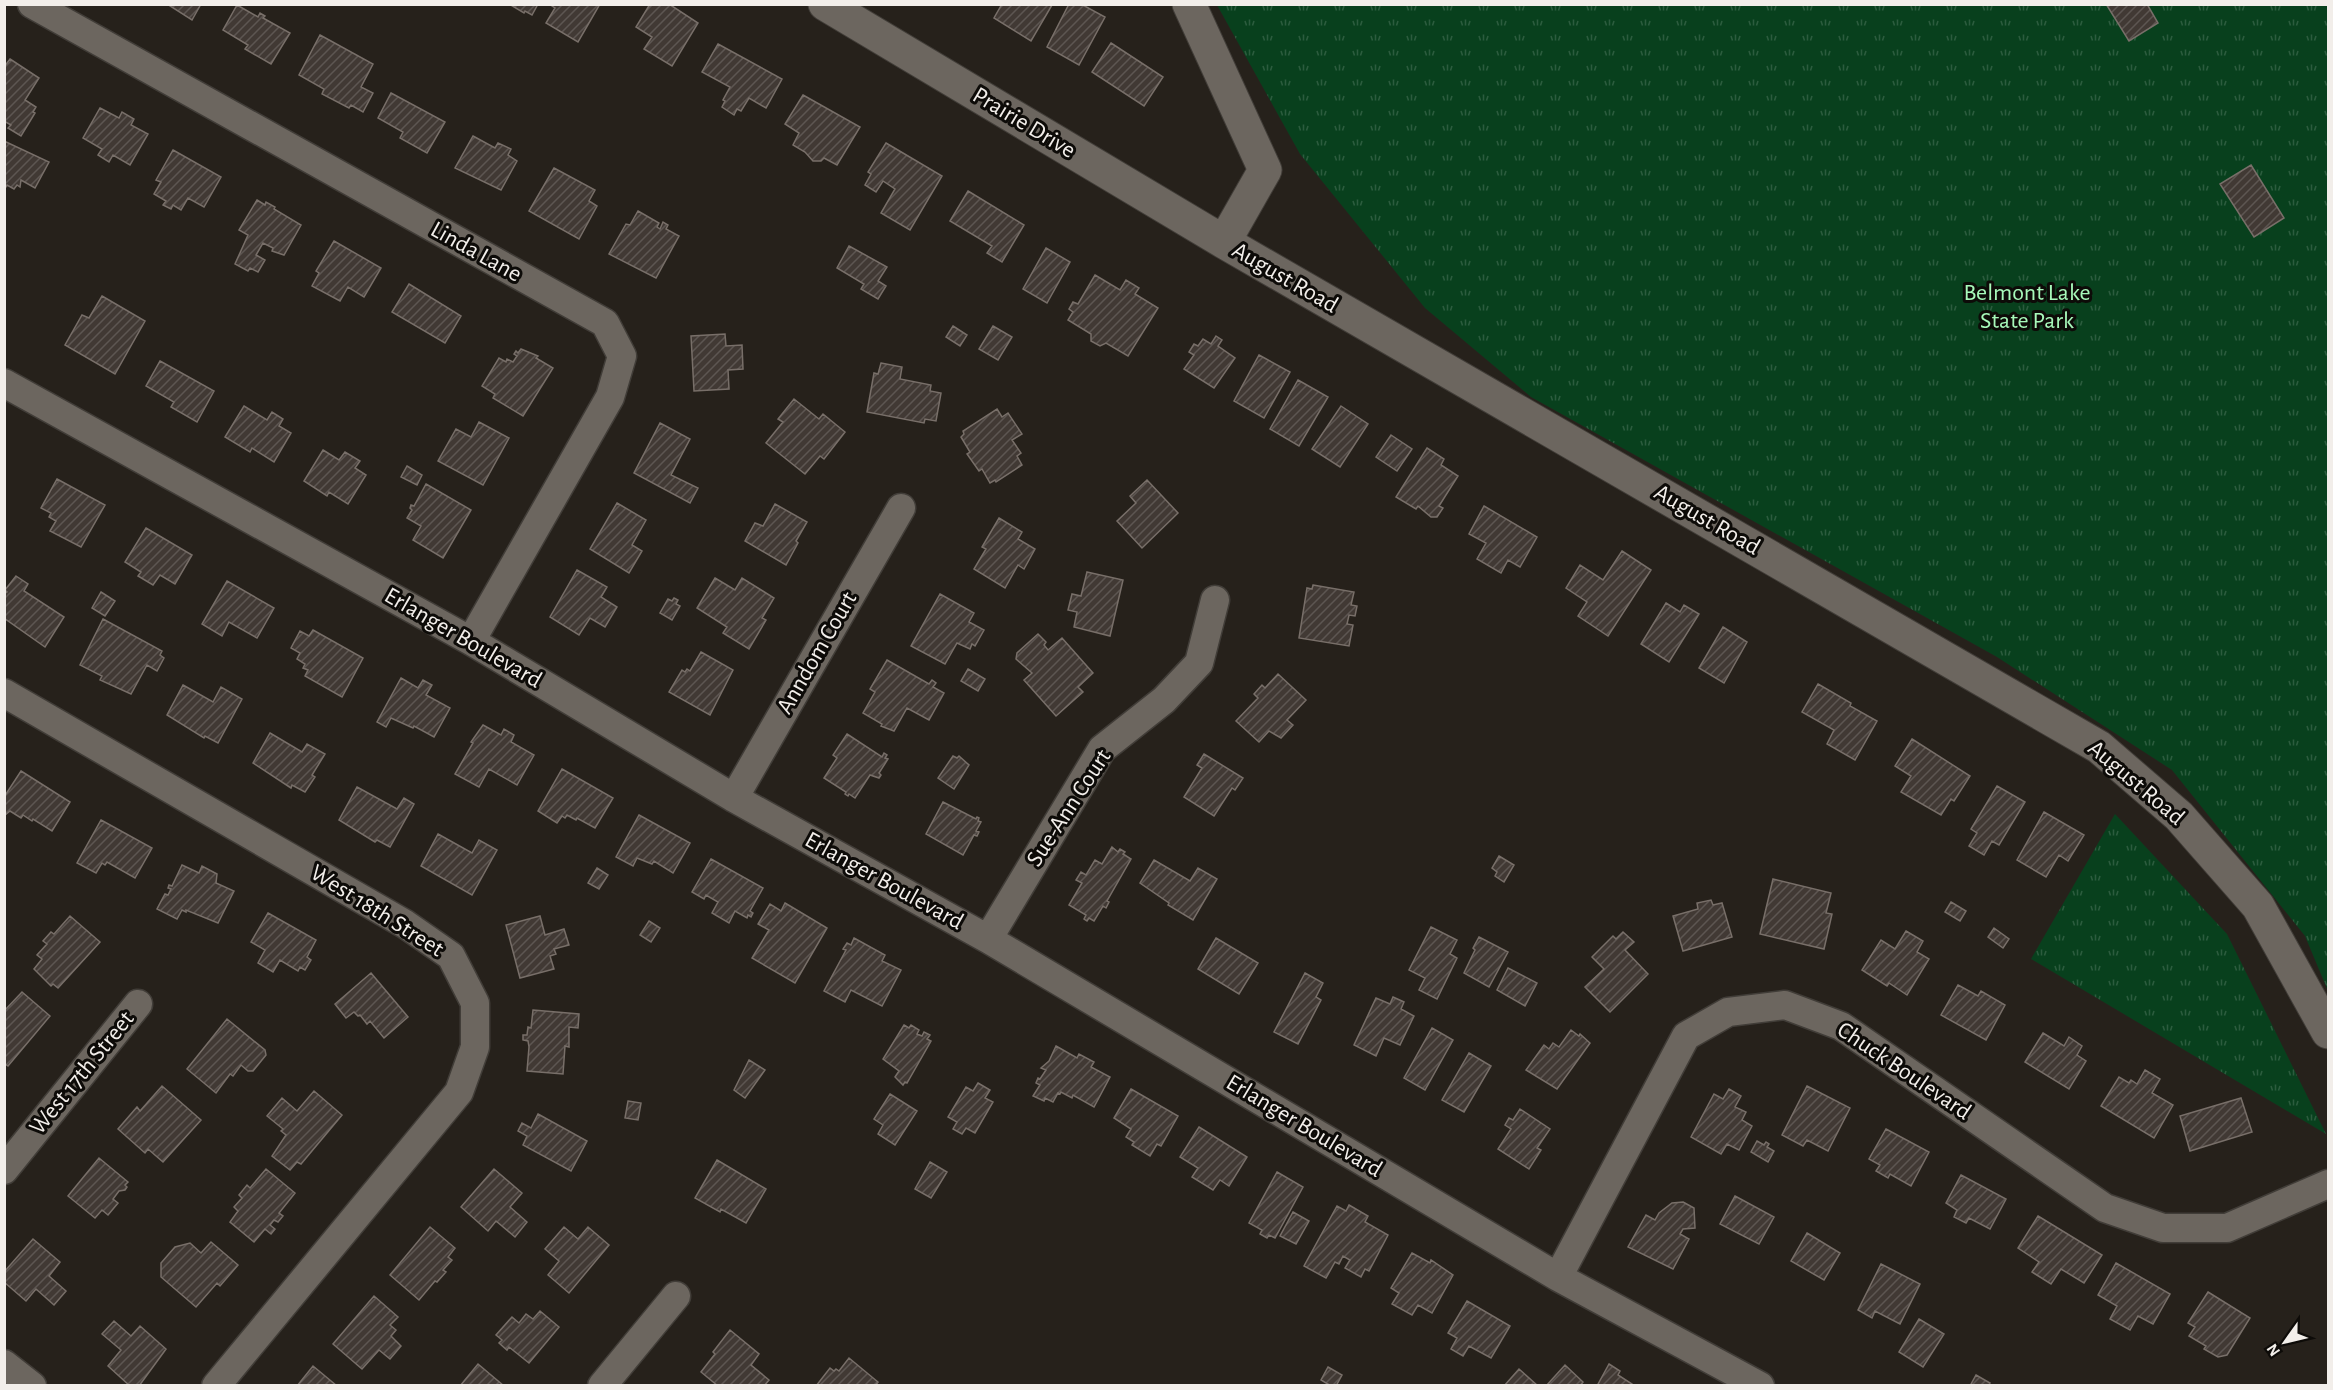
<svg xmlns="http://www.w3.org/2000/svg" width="2333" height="1390" font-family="'Alegreya Sans',sans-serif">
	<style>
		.park { fill: url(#park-tufts) }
		.building { fill: url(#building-hatch); stroke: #786f69; stroke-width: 1.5 }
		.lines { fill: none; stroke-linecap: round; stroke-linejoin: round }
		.minor-casing { stroke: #413d38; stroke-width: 31 }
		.tertiary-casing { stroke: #413d38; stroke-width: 35 }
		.minor { stroke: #6c665f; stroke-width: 28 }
		.tertiary { stroke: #6c665f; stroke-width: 33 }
		.labels { text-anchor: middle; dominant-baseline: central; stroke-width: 6; stroke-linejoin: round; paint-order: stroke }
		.street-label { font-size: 24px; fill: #f2eeea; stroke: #0d0b08 }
		.park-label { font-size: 24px; fill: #a7f9ba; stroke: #0d0b08 }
	</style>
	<defs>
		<pattern id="park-tufts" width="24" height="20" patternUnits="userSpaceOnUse" patternTransform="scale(1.5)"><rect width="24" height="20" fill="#08401d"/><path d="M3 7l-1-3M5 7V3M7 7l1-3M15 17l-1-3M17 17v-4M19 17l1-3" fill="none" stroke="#2c5c3e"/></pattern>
		<pattern id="building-hatch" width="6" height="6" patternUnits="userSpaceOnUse" patternTransform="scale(1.5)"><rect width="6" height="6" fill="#413934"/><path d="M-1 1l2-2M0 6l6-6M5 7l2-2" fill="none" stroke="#5d5652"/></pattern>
	</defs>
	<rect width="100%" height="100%" fill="#26211b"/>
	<path class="park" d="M1217 5H2328V991L2305 936 2172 770 1997 657 1531 397 1425 308 1300 154Z
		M2115 814 2227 934 2326 1134 2031 959Z"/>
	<path class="building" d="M167 4H201L192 20Z
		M509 4H538L532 15 525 11 524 13Z
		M549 4H600L578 42 546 23 555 8Z
		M650 4H669L698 23 672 66 644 49 652 37 636 27Z
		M1002 4H1052V5L1031 41 994 18Z
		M1069 4H1081L1105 17 1079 65 1047 47Z
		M2106 4H2147L2158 23 2129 41Z
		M237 5 258 17 260 13 265 16 263 18 290 33 271 64 245 49 248 45 223 30Z
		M320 35 373 64 361 87 373 93 363 112 351 105 349 108 322 94 324 89 299 75Z
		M1111 43 1163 77 1144 106 1092 72Z
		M718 44 782 79 766 108 749 98 741 111 737 109 734 115 722 107 725 101 723 100 730 87 702 72Z
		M10 59 39 78 25 100 36 107 33 112 35 113 21 136 8 128 11 125 4 121V67Z
		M391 93 445 122 427 153 400 138 403 132 378 118Z
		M803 95 860 127 837 165 824 158 821 161H813L805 152 793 145 799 133 785 124Z
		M100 108 119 118 122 112 134 119 131 125 148 134 130 165 113 155 109 162 98 155 102 149 83 138Z
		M473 136 495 148 498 143 511 149 508 155 517 161 501 190 455 168Z
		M4 141 49 162 35 188 21 180 20 187 17 185 14 189 7 185 4 190Z
		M886 143 942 176 910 230 881 213 895 189 883 181 876 192 865 185 871 174 868 172Z
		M173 150 221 177 204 207 188 198 181 210 173 205 171 209 163 205 166 201 154 194 161 182 156 180Z
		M2251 165 2284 218 2254 237 2220 184Z
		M554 168 595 190 589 201 597 206 579 239 529 211Z
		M968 191 1024 225 1002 262 987 253 992 246 950 221Z
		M257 200 265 205 266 202 275 207 274 209 301 225 284 255 272 251 273 248 263 243 256 255 265 260 258 272 250 268 248 271 235 264 248 235 239 230Z
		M638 211 659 223 657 227 660 229 663 222 668 225 666 229 679 236 656 278 609 254 626 224 630 225Z
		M334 241 381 268 364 297 348 287 340 301 312 286 319 273 316 271Z
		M849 246 887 267 878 281 886 286 878 299 861 289 864 284 837 268Z
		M1046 248 1070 262 1047 303 1023 289Z
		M1095 275 1120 290 1126 280 1139 288 1135 294 1158 308 1128 356 1106 343 1100 346 1091 341V334L1068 320 1073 312 1069 309 1073 302 1078 304Z
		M409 284 461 316 445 343 392 312Z
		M102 296 145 321 115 374 65 345 82 315 89 318Z
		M953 326 967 335 960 346 946 337Z
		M993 326 1012 337 998 360 979 349Z
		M725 334 726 346 742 345 743 369 728 370 729 389 694 391 691 336Z
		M1216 336 1222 340 1218 346 1235 358 1214 388 1184 369 1194 355 1189 352 1194 344 1198 346 1203 339 1211 344Z
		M521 349 538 356 536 358 553 368 523 416 493 398 495 394 482 386 499 358 506 362 507 359 513 362 517 356 514 354 516 351 518 353Z
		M1259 355 1290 372 1264 418 1234 401Z
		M160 361 214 391 197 422 171 407 174 402 146 386Z
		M881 363 902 367 900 379 931 385 930 391 941 393 936 421 925 419 924 423 867 412 874 373 878 374Z
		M1298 380 1328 397 1299 446 1270 429Z
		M794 399 819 419 823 414 845 432 824 459 820 456 805 474 766 443 783 422 778 419Z
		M244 406 267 420 272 412 283 419 279 426 291 433 274 462 252 448 250 452 225 437Z
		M1341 406 1368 424 1340 467 1312 449Z
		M997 409 1002 417 1008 413 1022 434 1012 440 1021 453 1017 456 1022 465 996 482 995 480 990 483 982 469 979 471 967 454 970 452 961 437 964 434 963 431Z
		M479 422 509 438 483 485 438 461 456 429 471 437Z
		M660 423 690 439 671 475 698 488 690 503 634 473Z
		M1391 435 1412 449 1397 471 1376 457Z
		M1427 448 1444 459 1441 465 1458 476 1439 506 1443 508 1437 517H1431L1418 506 1416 509 1396 497Z
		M323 450 339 460 345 452 360 461 355 468 366 475 348 504 329 492 327 496 304 481Z
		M407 466 422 475 417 485 401 477Z
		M57 479 105 505 81 547 50 531 56 521 49 517 51 513 41 508Z
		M1147 480 1178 513 1142 548 1117 521 1136 503 1130 496Z
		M426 484 471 510 443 558 413 540 421 526 407 518 412 510 410 508 411 505 414 506Z
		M617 503 646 520 632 545 642 551 629 573 590 549Z
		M775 504 807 522 796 541 798 543 786 565 745 541 755 523 763 526Z
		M1484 506 1537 537 1520 567 1508 560 1501 573 1477 559 1486 543 1469 534Z
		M999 518 1022 532 1018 539 1035 549 1024 569 1018 565 1005 588 974 569 986 549 982 547Z
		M146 528 192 555 175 584 160 575 153 585 138 576 141 572 125 562Z
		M1622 551 1651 570 1608 636 1578 616 1587 602 1566 588 1580 565 1603 580Z
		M577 570 607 587 601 597 617 607 605 627 590 618 579 635 550 617Z
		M1087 572 1123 580 1110 636 1074 627 1077 612 1068 610 1072 594 1081 596Z
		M16 576 28 584 24 591 64 617 45 647 4 618V594L7 592 5 590Z
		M715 578 735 590 742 578 774 598 762 618 766 620 749 649 723 633 727 627 697 608Z
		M227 581 274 608 257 638 229 622 222 636 202 624Z
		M1313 585 1354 592 1351 605 1357 606 1355 616 1349 615 1347 624 1353 625 1349 646 1299 638 1307 588 1312 589Z
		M101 592 115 601 105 616 92 608Z
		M940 594 974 613 969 622 984 630 975 646 972 644 970 649 957 643 945 664 911 646Z
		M674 598 678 600 676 604 680 606 672 620 660 613 668 599 672 601Z
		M1666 603 1680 612 1684 605 1699 614 1669 662 1641 644Z
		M103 619 162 651 160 655 164 658 157 671 147 665 131 694 100 680 102 676 80 665Z
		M1723 627 1747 642 1724 683 1699 668Z
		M313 630 363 658 342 697 305 676 308 670 303 668 305 664 297 659 300 653 291 648 300 631 309 636Z
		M1038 634 1046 642 1044 645 1048 650 1062 638 1093 673 1078 687 1083 692 1056 716 1024 680 1032 673 1016 659 1017 653Z
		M701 652 733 670 710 715 669 692 682 670 685 672 687 669 690 671Z
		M887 660 929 684 932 680 936 683 933 687 944 693 929 720 907 708 894 731 881 726 882 724 863 713 875 692 870 689Z
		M968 669 985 679 978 691 961 681Z
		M1278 674 1306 700 1287 720 1293 725 1281 738 1269 731 1259 742 1236 721 1258 698 1254 694 1262 685 1265 688Z
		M401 678 418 688 423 680 432 685 426 695 450 708 434 737 414 726 413 728 391 718 386 727 377 722Z
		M1818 684 1851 703 1850 706 1877 721 1855 760 1827 744 1834 730 1802 712Z
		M183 685 213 702 221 687 242 699 218 743 205 736 204 738 167 715Z
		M483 725 501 735 504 729 514 735 511 742 534 755 517 785 489 769 479 787 455 774 473 743 471 742Z
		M270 733 302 752 307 744 325 754 312 775 315 777 305 792 292 785 291 788 253 763Z
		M847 734 882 757 884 753 887 755 885 758 888 759 879 773 881 775 879 778 870 775 855 798 849 794 848 796 845 794 846 792 824 778 837 758 833 755Z
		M1912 739 1970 776 1954 801 1951 799 1941 815 1901 792 1911 776 1895 766Z
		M1204 754 1243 778 1235 790 1232 788 1214 816 1184 797 1202 768 1197 765Z
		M953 756 957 758 959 756 969 765 954 789 938 778Z
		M562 769 613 798 595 828 577 818 576 820 567 815 565 818 562 816 557 823 538 811Z
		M21 771 70 802 52 831 33 819 32 821 23 815 21 818 10 811 4 816V797Z
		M1997 786 2025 802 1999 845 1992 841 1984 855 1969 846 1977 833 1971 829Z
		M357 787 397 809 404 798 414 804 390 847 377 840 375 842 339 820Z
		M943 802 976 819 977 817 979 818 978 821 981 822 976 831 979 832 977 836 974 835 963 855 926 834Z
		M2044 812 2084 835 2068 861 2059 855 2046 877 2017 860Z
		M639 815 690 843 673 873 654 861 652 864 637 858 633 866 616 857Z
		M101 820 152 848 135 878 107 862 105 865 102 863 96 873 77 863Z
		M438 834 472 853 479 840 497 850 472 895 421 866Z
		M1112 847 1118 852 1120 849 1125 852 1123 854 1131 859 1107 901 1109 902 1106 908 1103 906 1094 921 1089 918 1087 921 1084 919 1086 915 1069 905 1082 883 1076 880 1081 872 1086 875 1095 860 1102 864Z
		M1499 856 1514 865 1504 882 1495 876 1497 872 1492 868Z
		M711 859 763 888 750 911 753 913 751 917 748 915 747 918 735 911 729 923 712 913 718 902 706 895 704 899 692 892Z
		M1154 860 1190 881 1198 868 1217 879 1193 920 1168 905 1169 903 1140 883Z
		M182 865 199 873 202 866 217 874 216 883 234 891 218 923 186 910V912L182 910 177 919 157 909 165 894 168 895 171 889 168 888 169 885 172 886Z
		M597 868 608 875 599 889 588 883Z
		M1773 879 1831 893 1826 913 1832 914 1824 949 1760 934Z
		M1711 900 1713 905 1722 903 1732 937 1683 951 1673 916 1698 909 1697 903Z
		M1951 902 1966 911 1960 921 1945 912Z
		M785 903 827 928 795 983 752 958 769 930 758 924 770 904 781 911Z
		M268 913 316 940 307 957 311 960 305 970 300 967 298 971 280 960 273 972 258 963 265 950 251 942Z
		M70 916 100 942 58 988 53 984 51 986 34 969 42 959 37 955 47 944 43 941 51 932 54 934Z
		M540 916 545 935 564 929 569 945 554 949 556 954 550 956 554 969 520 978 506 925Z
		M649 921 660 928 651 942 640 935Z
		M1431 927 1457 940 1450 954 1457 958 1437 999 1419 990 1425 978 1409 970Z
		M1994 928 2009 939 2003 948 1988 937Z
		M1906 931 1923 941 1917 952 1929 959 1907 995 1889 983 1887 986 1862 970 1881 940 1895 949Z
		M1623 932 1634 942 1625 950 1648 974 1610 1012 1585 987 1604 969 1592 957 1613 936 1616 939Z
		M1479 937 1508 952 1489 987 1464 973 1475 950 1473 948Z
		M854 938 885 955 882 961 901 970 882 1006 851 990 845 1002 824 991 846 950 843 949 847 943 851 945Z
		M1216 938 1258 963 1239 994 1198 969Z
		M1508 968 1537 983 1525 1006 1497 990Z
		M371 973 408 1017 384 1038 370 1021 367 1024 360 1015 358 1016 354 1012 346 1018 335 1004Z
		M1305 973 1323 983 1316 997 1321 1000 1298 1044 1274 1032Z
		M1958 985 1978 996 1981 991 2005 1005 1986 1040 1941 1015Z
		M22 992 50 1016 8 1066 4 1063V1011Z
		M1393 997 1404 1002 1401 1009 1414 1016 1400 1045 1384 1038 1376 1056 1354 1045 1376 998 1390 1004Z
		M533 1010 579 1014 578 1028 569 1027V1047L565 1046 563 1074 527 1071 529 1047 528 1041 523 1040V1035H527L528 1027 531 1028Z
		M227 1019 265 1050 266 1055 253 1071H248L241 1065 233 1076 230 1074 216 1093 187 1069Z
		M904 1025 909 1028 911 1025 919 1030 917 1034 922 1036 924 1032 930 1035 927 1039 931 1041 907 1083 905 1082 903 1085 895 1077 899 1071 883 1059Z
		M1432 1028 1453 1040 1425 1090 1404 1078Z
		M1571 1030 1579 1036 1580 1034 1590 1043 1557 1089 1526 1070 1544 1045 1549 1049 1553 1043 1559 1047Z
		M2043 1033 2064 1046 2069 1037 2082 1046 2077 1055 2086 1061 2069 1089 2025 1062Z
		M1056 1046 1077 1058 1079 1054 1094 1062 1091 1067 1110 1077 1094 1107 1073 1095 1072 1098 1061 1092 1060 1094 1058 1093 1053 1102 1045 1098 1044 1101 1033 1096 1040 1085 1036 1083 1038 1078 1040 1079 1046 1070 1041 1068 1049 1061Z
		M1469 1053 1491 1066 1464 1112 1442 1100Z
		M749 1060 765 1070 745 1098 734 1090Z
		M2145 1070 2160 1079 2152 1093 2173 1105 2154 1138 2101 1106 2119 1077 2129 1083 2131 1080 2137 1084Z
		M978 1083 990 1090 985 1098 993 1102 975 1133 966 1128 962 1134 953 1129 957 1122 948 1117 966 1087 973 1091Z
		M162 1086 201 1120 163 1162 148 1149 145 1153 118 1129 137 1107 140 1111Z
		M1807 1086 1850 1108 1828 1151 1807 1140 1803 1146 1782 1135Z
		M1131 1089 1178 1116 1161 1146 1157 1144 1150 1156 1132 1145 1134 1142 1126 1137 1131 1129 1114 1118Z
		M1729 1089 1741 1096 1735 1107 1746 1112 1742 1120 1752 1126 1739 1150 1727 1144 1721 1154 1691 1137 1714 1094 1723 1099Z
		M314 1091 342 1115 301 1164 297 1162 290 1170 272 1156 286 1135 281 1131 283 1129 267 1116 282 1098 297 1111Z
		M890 1094 917 1111 895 1145 878 1134 883 1125 874 1119Z
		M2241 1098 2252 1132 2190 1151 2180 1116Z
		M628 1101 641 1103 638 1120 625 1118Z
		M1520 1109 1550 1129 1537 1148 1541 1150 1529 1169 1498 1149 1511 1129 1505 1125 1509 1118 1513 1120Z
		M538 1114 587 1141 571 1171 523 1145 527 1136 518 1131 522 1123 531 1128Z
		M1199 1127 1247 1157 1229 1186 1220 1180 1213 1190 1192 1177 1198 1168 1180 1157Z
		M1886 1129 1929 1152 1911 1186 1890 1174 1888 1178 1876 1171 1880 1165 1869 1159Z
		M1757 1141 1764 1145 1766 1142 1769 1144 1767 1147 1774 1151 1768 1162 1751 1152Z
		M99 1158 128 1182 125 1185 127 1187 125 1190 119 1191 113 1199 118 1203 108 1215 102 1210 95 1218 68 1196Z
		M717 1160 766 1189 746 1223 721 1209 720 1212 695 1198Z
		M930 1162 947 1172 931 1198 915 1189Z
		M266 1169 295 1193 279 1213 283 1216 278 1222 274 1220 270 1225 275 1229 271 1234 265 1229 254 1242 230 1222 238 1211 234 1207 242 1198 239 1195 247 1185 250 1188Z
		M494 1169 522 1193 510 1207 527 1222 515 1237 496 1221 488 1231 461 1207Z
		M1277 1172 1303 1187 1275 1238 1269 1235 1267 1238 1260 1234 1262 1230 1249 1223Z
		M1961 1175 2006 1199 1990 1229 1969 1218 1966 1223 1954 1217 1957 1210 1946 1203Z
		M1735 1196 1774 1217 1759 1244 1720 1224Z
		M1683 1202 1694 1208 1695 1228 1683 1229 1680 1234 1689 1239 1673 1269 1628 1247 1646 1215 1655 1220 1659 1213 1672 1203Z
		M1349 1205 1368 1216 1365 1222 1388 1235 1369 1271 1365 1269 1361 1277 1345 1268 1350 1260 1343 1256 1339 1264 1335 1262 1326 1278 1304 1266 1337 1206 1346 1211Z
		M1293 1212 1309 1221 1296 1244 1280 1236Z
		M2038 1216 2102 1255 2084 1283 2061 1269 2051 1284 2032 1272 2039 1262 2018 1248Z
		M430 1227 455 1248 448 1257 452 1260 443 1270 446 1272 437 1282 435 1281 419 1300 390 1275Z
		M564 1227 578 1239 588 1227 609 1245 569 1293 548 1275 559 1261 545 1249Z
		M1807 1233 1840 1253 1824 1280 1791 1261Z
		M33 1239 60 1262 49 1276 66 1291 54 1305 36 1289 26 1301 4 1282V1272Z
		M211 1242 238 1265 220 1286 217 1283 196 1307 161 1277V1263L175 1247 190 1243 201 1253Z
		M1412 1253 1430 1263 1431 1260 1453 1275 1432 1313 1418 1305 1412 1315 1392 1304 1399 1293 1391 1288Z
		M2116 1263 2170 1294 2153 1324 2138 1316 2130 1330 2110 1319 2117 1306 2098 1295Z
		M1881 1264 1920 1284 1900 1324 1875 1311 1872 1318 1858 1310Z
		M2208 1292 2250 1318 2227 1355 2218 1357 2204 1349 2206 1346 2189 1336 2195 1327 2188 1323Z
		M374 1296 398 1317 390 1325 396 1330 391 1336 401 1346 390 1359 379 1350 362 1369 333 1344Z
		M1467 1301 1510 1326 1491 1358 1469 1346 1463 1356 1451 1349 1457 1338 1448 1333Z
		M540 1311 559 1327 529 1363 509 1347 507 1350 499 1343 502 1340 496 1335 512 1317 519 1323 526 1314 533 1319Z
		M1919 1319 1944 1334 1923 1367 1899 1352Z
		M114 1321 131 1336 140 1326 166 1349 139 1386H130L108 1366 121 1350 102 1334Z
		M730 1330 759 1354 751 1365 769 1380 764 1386H718L701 1372 715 1354 713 1352Z
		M849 1358 878 1382 875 1386H816L830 1368 834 1371 836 1369 839 1371Z
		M478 1364 504 1386H460Z
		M1609 1364 1620 1371 1618 1375 1632 1384 1631 1386H1597Z
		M1565 1365 1583 1382 1580 1386H1546Z
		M313 1366 337 1386H297Z
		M1328 1367 1342 1375 1336 1386H1331L1321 1380Z
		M1519 1369 1538 1386H1504Z
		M1976 1375 1990 1383 1988 1386H1970Z"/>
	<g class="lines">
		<g class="minor-casing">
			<path id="minor" d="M32 4 605 323 622 356 610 397 471 641
				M4 383 471 641 734 798 988 939 1558 1277 1760 1386
				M4 693 405 924 451 956 475 1003V1047L459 1092 216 1386
				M734 798 901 508
				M988 939 1102 749 1164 700 1199 663 1215 600
				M4 1170 138 1004
				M1558 1277 1686 1036 1728 1012 1785 1005 1841 1026 2105 1208 2163 1228H2227L2328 1184
				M4 1364 32 1386
				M602 1386 676 1296"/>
		</g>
		<g class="tertiary-casing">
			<path id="tertiary" d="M825 4 1224 242 2099 747 2179 816 2258 906 2328 1032
				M1189 4 1265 170 1224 242"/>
		</g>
		<use href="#minor" class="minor"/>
		<use href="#tertiary" class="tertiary"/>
	</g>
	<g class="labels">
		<g class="street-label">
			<text transform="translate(1024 123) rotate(31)">Prairie Drive</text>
			<text transform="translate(476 252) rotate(29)">Linda Lane</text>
			<text transform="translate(1285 278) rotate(30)">August Road</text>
			<text transform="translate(1707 520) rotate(30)">August Road</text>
			<text transform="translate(463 638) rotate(30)">Erlanger Boulevard</text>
			<text transform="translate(817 653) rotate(-60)">Anndom Court</text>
			<text transform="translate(2136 783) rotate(40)">August Road</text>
			<text transform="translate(1069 808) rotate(-57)">Sue-Ann Court</text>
			<text transform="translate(884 881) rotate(29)">Erlanger Boulevard</text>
			<text transform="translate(377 911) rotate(32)">West 18th Street</text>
			<text transform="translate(1904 1071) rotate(34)">Chuck Boulevard</text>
			<text transform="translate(82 1073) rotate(-51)">West 17th Street</text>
			<text transform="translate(1304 1126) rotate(31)">Erlanger Boulevard</text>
		</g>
		<g class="park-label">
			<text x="2027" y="293">Belmont Lake<tspan x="2027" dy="28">State Park</tspan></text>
		</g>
	</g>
	<rect width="2333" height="1390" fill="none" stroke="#f2eeea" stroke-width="12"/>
	<g transform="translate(2285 1342) rotate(236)" stroke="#0d0b08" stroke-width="4.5" paint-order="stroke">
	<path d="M0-4.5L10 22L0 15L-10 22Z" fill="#f2eeea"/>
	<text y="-9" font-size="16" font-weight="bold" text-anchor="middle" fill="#f2eeea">N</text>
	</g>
</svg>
